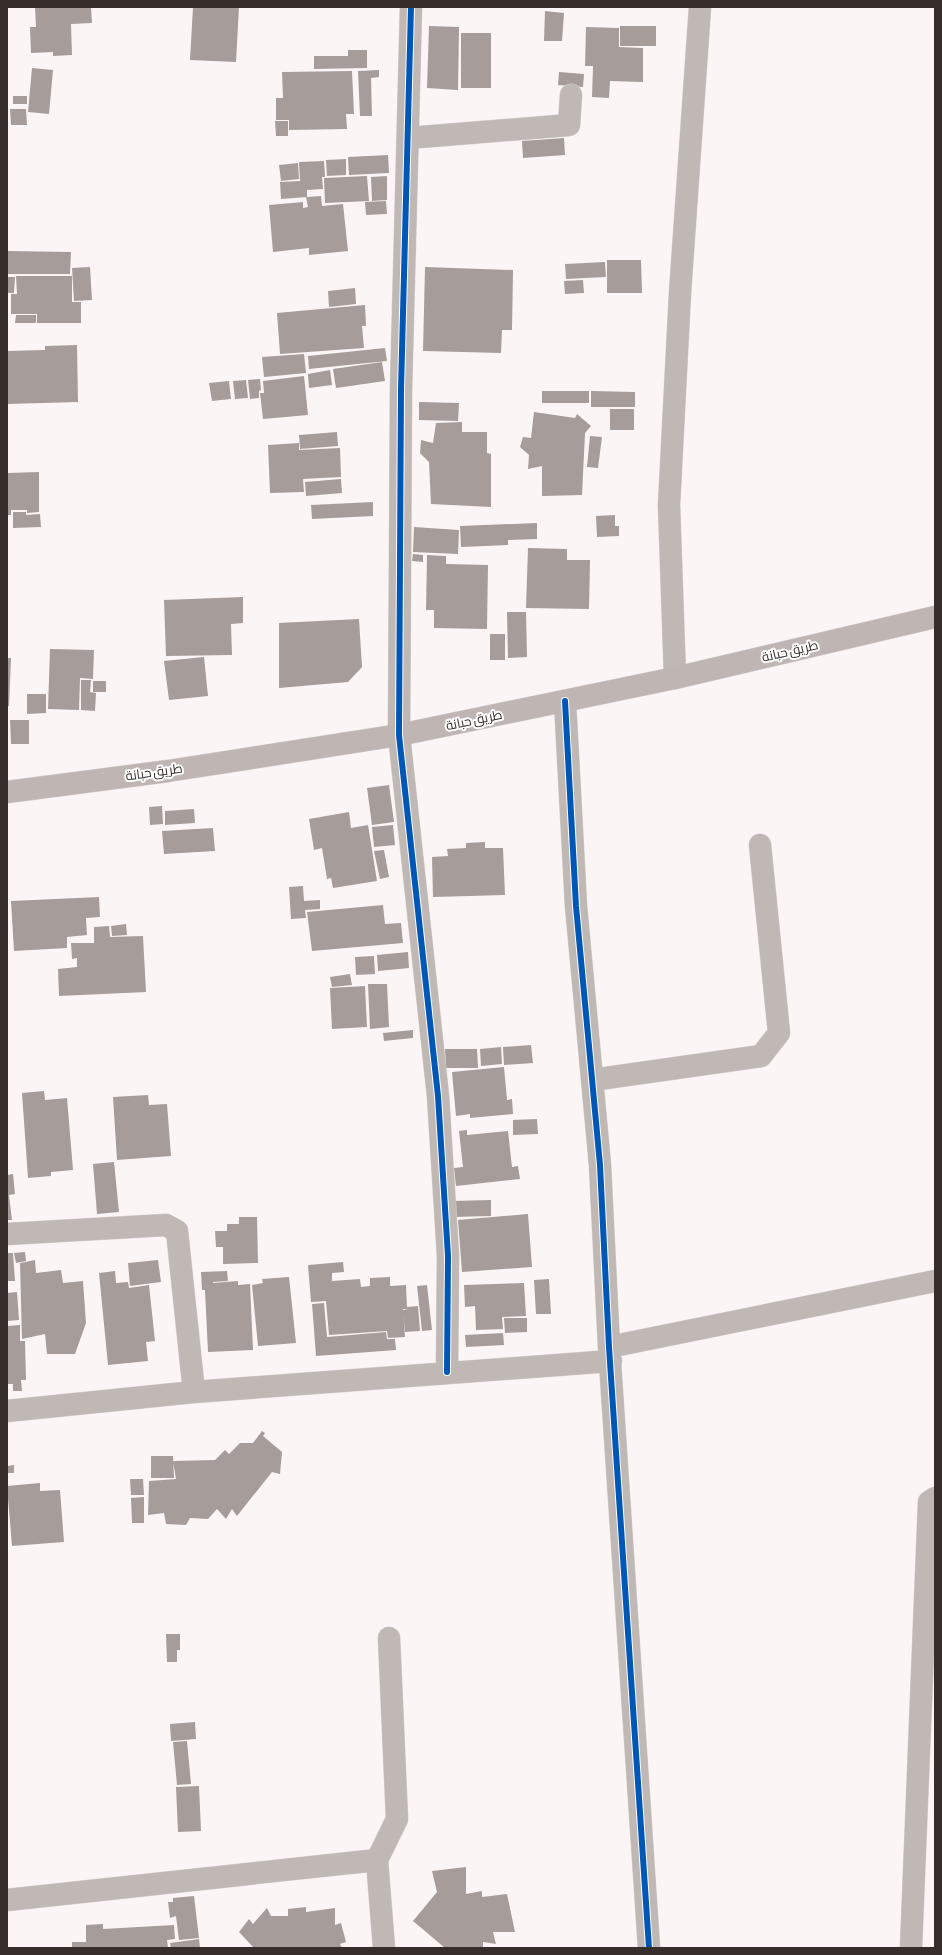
<svg xmlns="http://www.w3.org/2000/svg" width="942" height="1955" font-family="'Asap Condensed',Cairo,sans-serif">
	<style>
		.building { fill: #a69c99 }
		.lines { fill: none; stroke-linecap: round; stroke-linejoin: round }
		.street-casing { stroke: #d7d3d1; stroke-width: 23 }
		.secondary-casing { stroke: #d7d3d1; stroke-width: 23 }
		.street { stroke: #bfb8b5; stroke-width: 22 }
		.secondary { stroke: #bfb6b4; stroke-width: 22 }
		.cycleway-casing { stroke: #fff; stroke-width: 8 }
		.cycleway { stroke: #0057b8; stroke-width: 6 }
		.labels { text-anchor: middle; dominant-baseline: central; stroke-width: 4; stroke-linejoin: round; paint-order: stroke }
		.street-label { font-size: 13px; fill: #362e2b; stroke: #fff }
	</style>
	<rect width="100%" height="100%" fill="#fbf6f5"/>
	<path class="building" d="M35 7H91L92 23 71 24 72 55 53 56V52L31 53 30 27H36Z
		M193 7H239L236 62 190 60Z
		M545 11 564 13 562 41H544Z
		M429 26 459 27 458 90 427 88Z
		M620 26H656V46H620Z
		M586 27 619 28V47L643 48V82L610 81 609 98 592 97 593 66H585Z
		M461 33H491V88H461Z
		M348 50H367V68L314 69V56H348Z
		M32 68 53 70 49 114 28 112Z
		M379 70V77L371 78 372 116H360L358 71Z
		M352 71 354 114H346L347 129 289 130V120H276V98H283L282 72Z
		M559 72 584 74 583 87 558 85Z
		M13 96H27V104H13Z
		M10 109H26L27 125H11Z
		M275 121H288V136H276Z
		M564 138 565 155 523 158 522 141Z
		M388 155 389 173 349 175 348 157Z
		M346 159V175L327 176 326 160Z
		M324 161 325 177H322L323 189 307 190V197L281 199 280 182 300 181 299 162Z
		M298 163 299 179 281 181 279 165Z
		M367 176 369 201 325 203 324 178Z
		M387 176V200L372 201 371 177Z
		M321 196 322 206 343 204 348 251 309 255V248L273 252 269 205 303 202V208L308 207 306 197Z
		M386 201 387 214 366 215 365 202Z
		M7 251 71 252 70 274H7Z
		M607 260H641L642 293H607Z
		M605 262 606 277 566 279 565 264Z
		M90 267 92 300 74 301 72 268Z
		M425 267 513 270 512 330H502L501 353 423 351Z
		M16 276H72V302H81V323H37V314H11V294H17Z
		M7 277H15L14 293H7Z
		M583 280 584 293 565 294 564 281Z
		M355 288 356 304 329 307 328 291Z
		M365 305 366 326H362L364 348 280 354 277 313Z
		M16 315H36V323H15Z
		M77 345 78 402 7 404V351L45 350V346Z
		M385 348 387 361 309 369 308 356Z
		M304 354 306 373 264 377 262 357Z
		M382 362 385 381 336 388 333 369Z
		M330 370 332 385 309 388 308 374Z
		M304 376 308 415 263 419 260 393H264L263 381Z
		M260 379 261 390 259 391V398L250 399 248 380Z
		M246 380 248 398 235 399 233 381Z
		M229 381 231 399 212 401 209 383Z
		M542 391H589V403H542Z
		M591 391 635 392V407H591Z
		M419 402 459 403 458 421 419 420Z
		M610 409H634V430H610Z
		M534 412 575 418 577 414 591 426 585 433 582 495 542 496V466L528 469 529 455 520 447 523 437 531 438Z
		M462 422V432H487V453L491 454V507L431 504 429 462 420 453 421 440 433 443 436 423Z
		M337 432 338 446 300 449 299 435Z
		M590 436 602 437 598 468 587 467Z
		M299 443V450L340 448 341 477 303 479 304 492 270 493 268 445Z
		M39 472V512L27 513V510H11V515H7V473Z
		M341 479 342 493 306 496 305 482Z
		M373 502V516L312 519 311 505Z
		M13 512H26V517V515L40 514 41 527 13 528Z
		M615 515V526H619V536L597 537 596 516Z
		M537 523V539L508 540V545L461 547 460 526Z
		M414 527 459 530 458 554 413 552Z
		M528 548 567 549V560H590L589 609 526 608Z
		M413 554 423 555V562L412 561Z
		M427 555 446 556V564L488 565 487 629 434 628V610H426Z
		M243 597V623L231 624 232 655 166 656 164 600Z
		M507 612H526L527 657 508 658Z
		M359 619 362 667 348 682 279 688V623Z
		M490 634H505V660H490Z
		M50 649 94 650 93 679 80 678 79 710 48 709Z
		M204 657 208 696 169 700 164 661Z
		M7 658H11L9 706H7Z
		M81 680H91L90 692 96 693 95 711 81 710Z
		M93 681H106V692H93Z
		M27 694H46V713L27 714Z
		M10 720H29V744H11Z
		M389 785 394 822 372 825 367 788Z
		M162 806 163 824 150 825 149 807Z
		M194 809 195 823 165 825V811Z
		M349 812 351 828 368 825 377 881 333 888 331 878 327 879 322 848 314 850 309 819Z
		M393 825 395 845 374 847 372 827Z
		M213 828 215 851 164 854 162 831Z
		M485 842V848H503L505 895 433 897 432 857 448 856 447 849 466 848V843Z
		M384 850 389 877 380 879 374 851Z
		M303 886 304 901 320 900V909L305 910 306 918 291 919 289 887Z
		M99 897 100 917 86 918 87 935 67 937V948L14 951 11 901Z
		M383 905 385 924 401 923 403 943 312 951 307 912Z
		M126 924 127 935 112 936 111 926Z
		M109 926 110 937 143 936 146 992 59 996 58 969 77 967V958L72 959 71 943H94V927Z
		M408 952 409 968 378 971 377 955Z
		M374 956 375 974 356 975 355 957Z
		M350 974 352 985 332 987 330 977Z
		M368 984H387L389 1027 370 1029Z
		M365 986 367 1027 332 1029 330 988Z
		M413 1030V1038L384 1041 383 1033Z
		M531 1045 533 1063 504 1065 503 1047Z
		M501 1047 502 1064 481 1066 480 1049Z
		M445 1049H477L478 1068H446Z
		M504 1067 507 1100 512 1099 513 1114 470 1118V1114L456 1116 452 1072Z
		M44 1091 45 1100 67 1098 73 1170 51 1172V1176L28 1178 22 1093Z
		M148 1095 149 1105 167 1104 171 1156 117 1160 113 1097Z
		M537 1119 538 1134 513 1135V1120Z
		M467 1130V1135L508 1131 512 1167 518 1166 520 1179 456 1186 454 1168 463 1167 459 1131Z
		M114 1162 119 1212 97 1214 93 1164Z
		M13 1174 15 1194 9 1195 12 1220H7V1175Z
		M491 1200V1216L453 1217 452 1201Z
		M528 1214 532 1267 462 1272 458 1220Z
		M239 1217H257L258 1263 223 1264V1247H216L215 1231H227V1224H239Z
		M25 1252 26 1261 16 1263 14 1253Z
		M7 1253H13L15 1281H7Z
		M35 1260 36 1273 61 1270 63 1283 83 1281 86 1323 75 1354H47L45 1334 22 1339 20 1263Z
		M158 1260 161 1282 130 1286 128 1263Z
		M343 1262 344 1272 332 1273V1281L360 1279 361 1287 370 1286V1278L390 1277V1286L406 1285 407 1307 418 1306 420 1331 405 1332 403 1310 408 1309H403L405 1337 388 1338 387 1331 329 1335 326 1301 311 1302 308 1265Z
		M115 1271 116 1283 128 1282 129 1288 149 1285 155 1341 146 1342 148 1361 108 1365 99 1273Z
		M227 1271 228 1281 213 1282V1290V1283L238 1281V1285L250 1284 253 1350 208 1352 205 1290H202L201 1272Z
		M289 1277 296 1343 258 1346 252 1285 263 1283 262 1279Z
		M549 1279 551 1314H536L534 1280Z
		M524 1283 526 1316 502 1317 503 1329 476 1330 475 1306 465 1307 464 1285Z
		M427 1285 432 1330 422 1331 417 1286Z
		M17 1292 19 1320 7 1321V1293Z
		M324 1303 327 1337 386 1332 387 1339H395L396 1350 316 1356 312 1304Z
		M504 1318H527V1332L505 1333Z
		M20 1325V1341H25L26 1380H21L22 1391H13V1384H7V1326Z
		M503 1333 504 1345 466 1347 465 1335Z
		M262 1431 265 1433 263 1436 282 1452 280 1474 272 1472 237 1516 232 1509 226 1519 217 1509 208 1519 190 1518 186 1525 166 1524 164 1513 148 1515 149 1481 176 1479 173 1461 215 1460 225 1450 229 1454 240 1443H253Z
		M151 1456H173L174 1478H151Z
		M14 1465V1473H7V1466Z
		M130 1479H143L144 1495H131Z
		M40 1483V1491L60 1490 64 1542 12 1546 7 1486Z
		M144 1497V1523H132L131 1498Z
		M166 1634H180V1650H177V1662H167Z
		M195 1722 196 1739 171 1741 170 1724Z
		M187 1741 191 1784 177 1785 173 1742Z
		M199 1786 201 1831 178 1832 176 1787Z
		M466 1867V1894L482 1891V1897L507 1894 515 1932H493L496 1944 483 1942V1948H445L413 1921 437 1892 432 1871Z
		M194 1896 199 1938 179 1940 176 1916 170 1918 168 1902H173V1898Z
		M306 1907V1912L335 1908V1925L341 1923 346 1942 340 1944 342 1948H254L239 1932 249 1919 253 1924 267 1908 271 1916H288V1909Z
		M103 1924V1929L174 1925 175 1939 167 1940 168 1948H72V1942H86V1925Z
		M199 1939 200 1948H171L170 1943Z"/>
	<g class="lines">
		<g class="street-casing">
			<path id="street" d="M411 7 401 390 399 735 438 1096 448 1256 447 1372
				M408 138 569 125 571 95
				M675 678 669 505 680 293 700 7
				M565 701 576 906 600 1165 609 1347 649 1948
				M592 1080 761 1056 779 1033 760 845
				M7 1234 166 1225 177 1231 194 1392
				M609 1347 935 1281
				M7 1411 194 1392 611 1361
				M7 1900 377 1860
				M384 1948 377 1860 397 1819 389 1638
				M911 1948 929 1502 935 1498"/>
		</g>
		<g class="secondary-casing">
			<path id="secondary" d="M7 792 168 771 399 735 675 678 935 617"/>
		</g>
		<use href="#street" class="street"/>
		<use href="#secondary" class="secondary"/>
		<g class="cycleway-casing">
			<path id="cycleway" d="M411 7 401 390 399 735 438 1096 448 1256 447 1372
				M565 701 576 906 600 1165 609 1347 649 1948"/>
		</g>
		<use href="#cycleway" class="cycleway"/>
	</g>
	<g class="labels">
		<g class="street-label">
			<text transform="translate(790 651) rotate(-13)">طريق حبانة</text>
			<text transform="translate(474 720) rotate(-12)">طريق حبانة</text>
			<text transform="translate(154 772) rotate(-8)">طريق حبانة</text>
		</g>
	</g>
	<rect width="942" height="1955" fill="none" stroke="#362e2b" stroke-width="16"/>
</svg>
